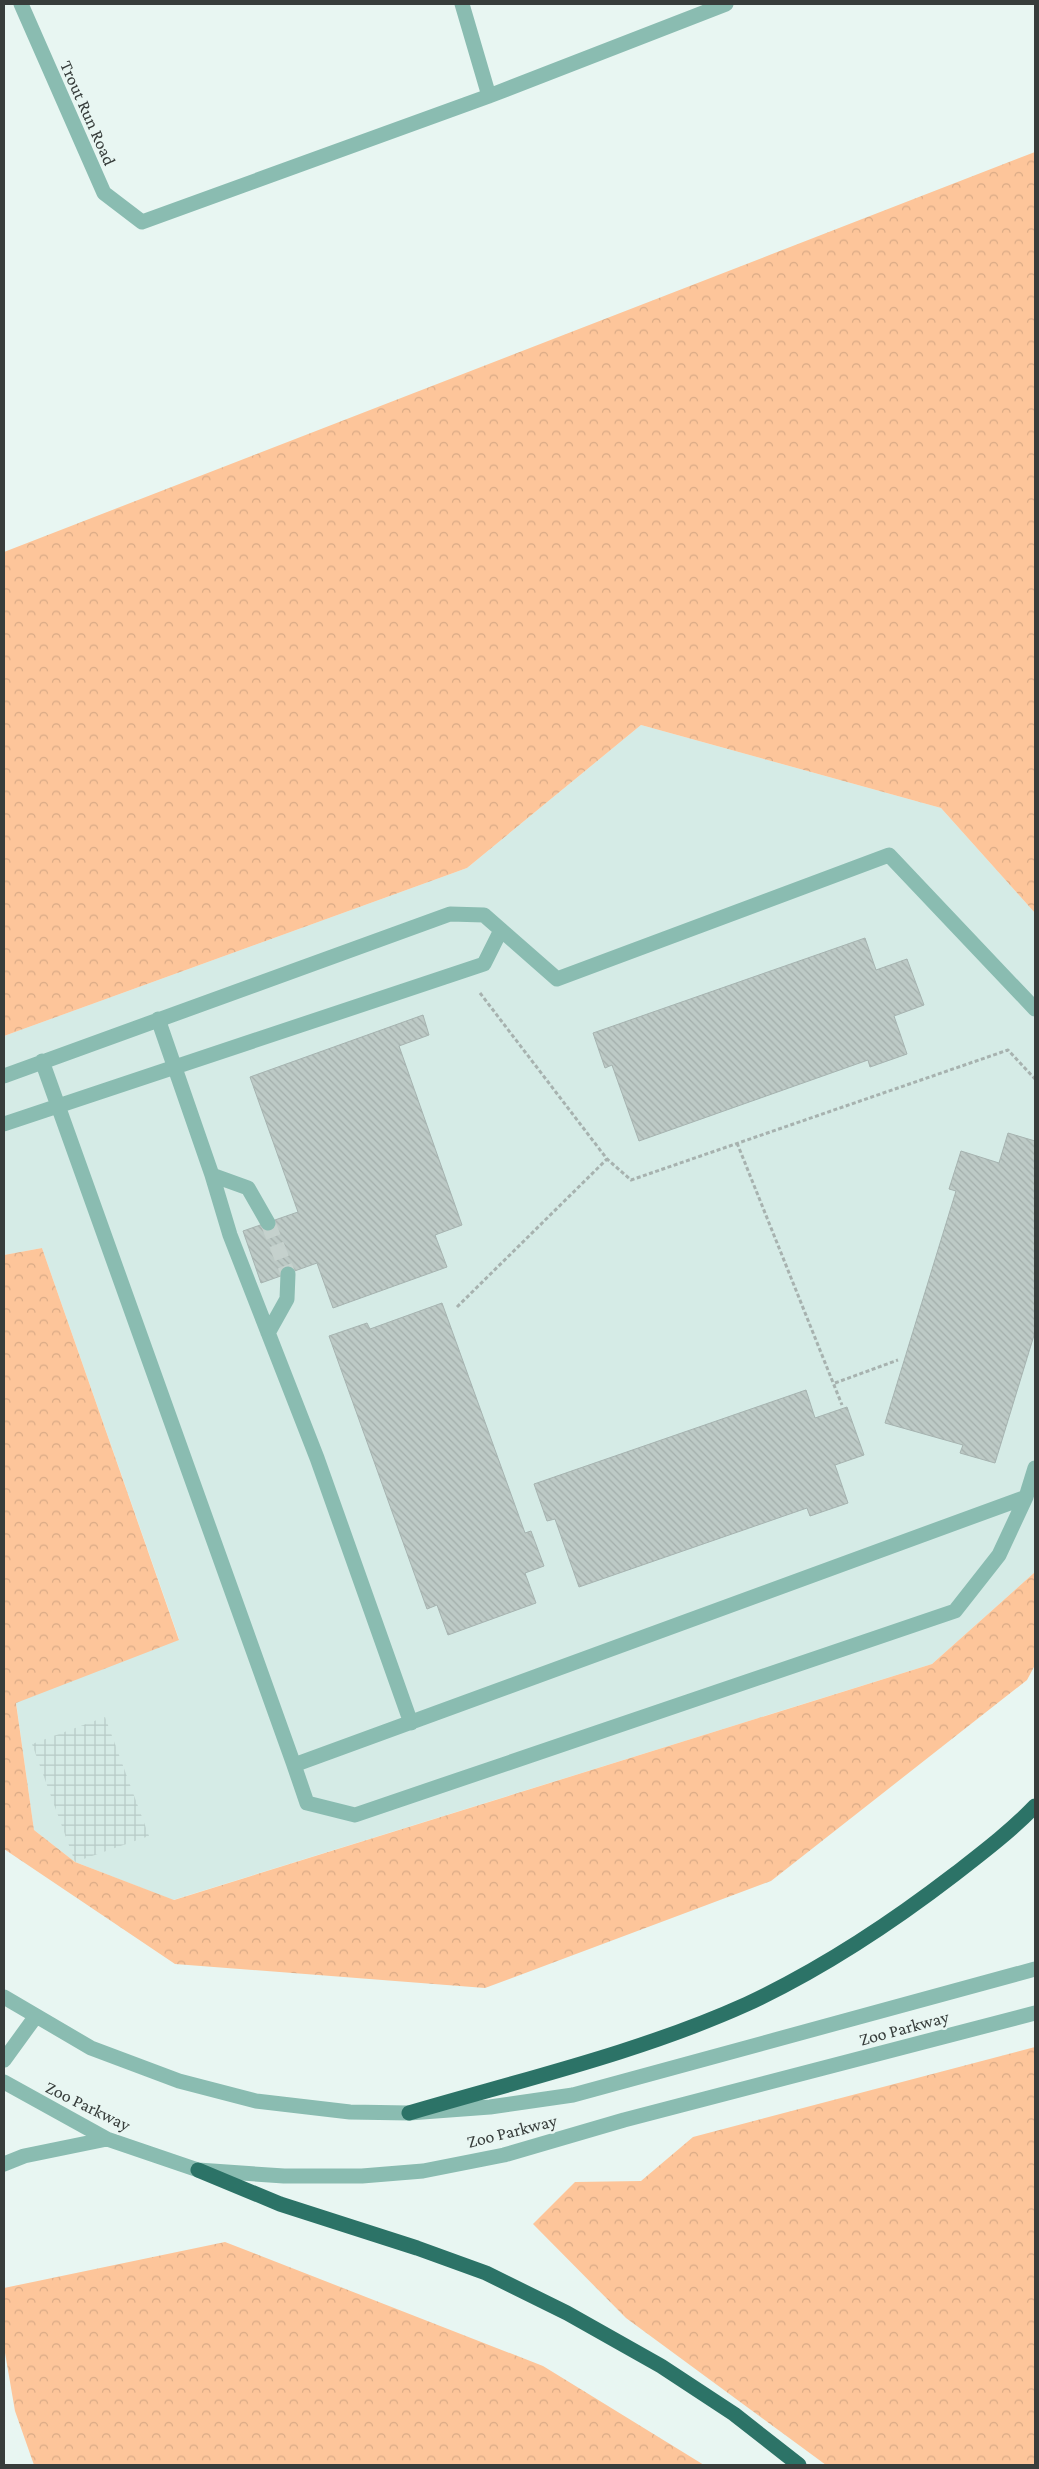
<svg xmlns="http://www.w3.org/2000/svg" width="1039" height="2469" font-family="'Crimson Pro',serif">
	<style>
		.built { fill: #d5ebe6 }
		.industrial { fill: url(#industrial-grid) }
		.forest { fill: url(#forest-crowns) }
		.building { fill: url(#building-back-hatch); stroke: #a6b3b0 }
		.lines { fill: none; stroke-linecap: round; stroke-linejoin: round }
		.minor-tunnel { stroke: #c5d1cd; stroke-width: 15; stroke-dasharray: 15 8; stroke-linecap: butt }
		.path { stroke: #a7b2af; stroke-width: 3; stroke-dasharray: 4 2.5; stroke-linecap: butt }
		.minor { stroke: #8abcb1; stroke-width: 15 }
		.highway { stroke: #2c7367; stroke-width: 15 }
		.labels { text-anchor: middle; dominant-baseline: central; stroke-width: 5; stroke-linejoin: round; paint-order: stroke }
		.street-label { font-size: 18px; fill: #373d3b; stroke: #e8f6f2 }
	</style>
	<defs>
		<pattern id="industrial-grid" width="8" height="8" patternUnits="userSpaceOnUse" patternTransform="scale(1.25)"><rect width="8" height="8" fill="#d5ebe6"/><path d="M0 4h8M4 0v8" fill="none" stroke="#b7cac6"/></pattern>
		<pattern id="forest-crowns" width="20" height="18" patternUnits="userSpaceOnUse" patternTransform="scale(1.25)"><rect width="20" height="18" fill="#fdc59a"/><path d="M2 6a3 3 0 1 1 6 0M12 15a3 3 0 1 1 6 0" fill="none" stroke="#d9aa86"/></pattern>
		<pattern id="building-back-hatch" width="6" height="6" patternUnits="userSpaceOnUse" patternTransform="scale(1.25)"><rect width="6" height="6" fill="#bdcac6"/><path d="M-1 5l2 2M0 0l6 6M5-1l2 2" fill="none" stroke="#a3aeab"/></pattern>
	</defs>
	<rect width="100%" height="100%" fill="#e8f6f2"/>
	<path class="built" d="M641 725 941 808 1035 913V1572L932 1664 173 1900 75 1862 34 1830 16 1702 179 1639 42 1248 4 1255V1036L467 868Z"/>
	<path class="industrial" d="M105 1717 149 1836 75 1862 32 1744Z"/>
	<path class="forest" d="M1035 152V913L941 808 641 725 467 868 4 1036V552Z
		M42 1248 179 1640 16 1703 34 1830 75 1862 174 1900 932 1664 1035 1572V1665L1027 1680 771 1881 485 1988 175 1964 4 1849V1255Z
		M1035 2047V2465H826L626 2318 533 2224 575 2182 641 2181 693 2137Z
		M225 2242 543 2366 704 2465H34L15 2411 4 2347V2288Z"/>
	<path class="building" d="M865 938 876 970 907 959 924 1005 894 1016 907 1054 870 1067 868 1060 639 1141 612 1065 605 1068 593 1033Z
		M423 1015 429 1035 399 1046 462 1225 435 1235 447 1267 333 1308 317 1263 261 1283 243 1231 298 1212 250 1077Z
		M1008 1133 1035 1141V1332L995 1463 960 1453 963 1445 885 1423 956 1191 949 1189 961 1151 999 1163Z
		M442 1303 525 1533 531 1531 544 1566 525 1573 536 1603 448 1635 437 1605 427 1609 329 1336 367 1323 370 1329Z
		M806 1390 815 1418 847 1407 864 1455 835 1465 848 1503 810 1516 807 1508 579 1587 555 1519 547 1521 534 1484Z"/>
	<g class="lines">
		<path class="minor-tunnel" d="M268 1223 288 1274"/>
		<path class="path" d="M480 993 607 1159 631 1180 1008 1050 1035 1079
			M737 1143 842 1405
			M457 1307 607 1159
			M835 1383 898 1360"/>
		<path class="minor" d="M21 4 104 193 142 222 489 96 726 4
			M462 4 489 96
			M158 1019 212 1175 230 1235 317 1458 411 1723
			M42 1061 294 1765 1026 1497
			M4 1076 450 914 484 915 557 979 889 855 1035 1009
			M4 1124 484 964 501 930
			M212 1175 248 1188 268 1223
			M268 1333 287 1299 288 1274
			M294 1765 307 1803 355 1815 955 1611 999 1555 1026 1497 1035 1468
			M4 1997 91 2048 179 2081 256 2101 350 2112 409 2113 490 2107 573 2095 1035 1969
			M4 2060 36 2016
			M4 2082 107 2139 198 2170 284 2176H362L423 2171 504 2155 624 2120 1035 2013
			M4 2164 24 2156 107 2139"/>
		<path class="highway" d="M409 2113C521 2080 641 2052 747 2004 822 1969 890 1924 955 1874 982 1853 1011 1831 1035 1806
			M198 2170 280 2204 417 2248 486 2273 567 2313 661 2366 734 2414 799 2465"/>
	</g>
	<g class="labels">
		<g class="street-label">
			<text transform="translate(88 113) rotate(66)">Trout Run Road</text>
			<text transform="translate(904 2028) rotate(-15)">Zoo Parkway</text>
			<text transform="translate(88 2106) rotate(26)">Zoo Parkway</text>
			<text transform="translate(512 2131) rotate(-14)">Zoo Parkway</text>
		</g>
	</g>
	<rect width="1039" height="2469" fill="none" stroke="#373d3b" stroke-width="10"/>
</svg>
